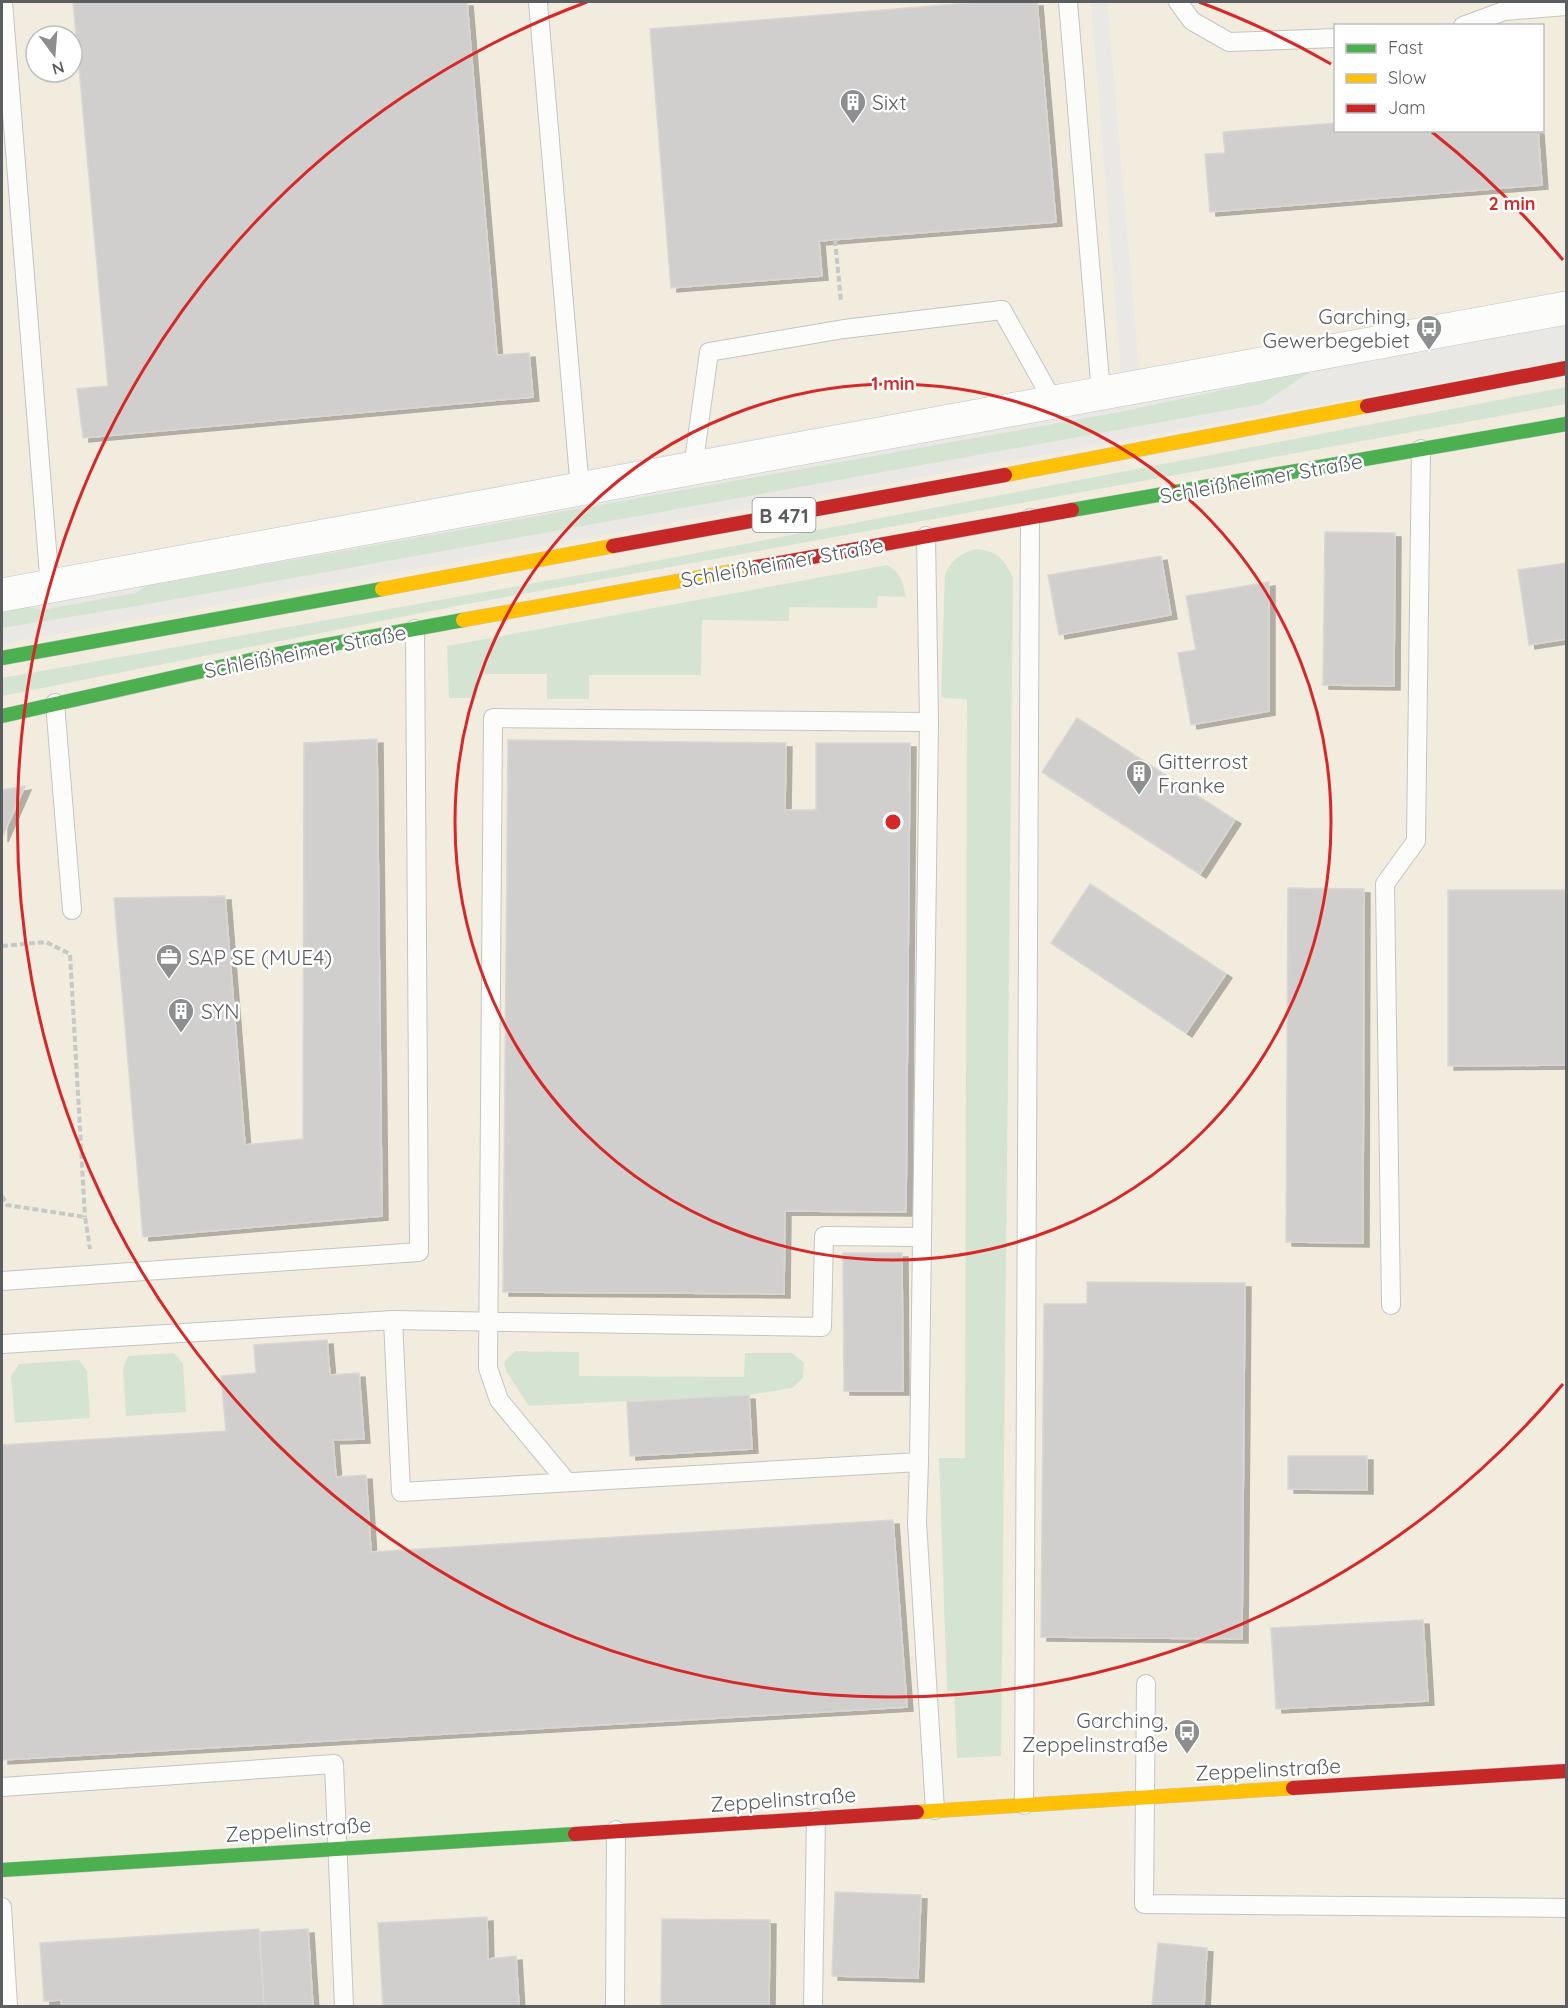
<svg xmlns="http://www.w3.org/2000/svg" width="1568" height="2008" font-family="Quicksand,sans-serif">
	<style>
		.commercial { fill: #f2ecdf; fill-rule: evenodd }
		.green { fill: #d5e4d2 }
		.building { fill: #d0cfcd; stroke: #d8d7d4; stroke-width: 1.5; filter: url(#shadow) }
		.lines { fill: none; stroke-linecap: round; stroke-linejoin: round }
		.lane-casing { stroke: #c4c4c4; stroke-width: 20 }
		.street-casing { stroke: #c4c4c4; stroke-width: 34 }
		.fast-casing { stroke: #c6c6c6; stroke-width: 15 }
		.slow-casing { stroke: #c6c6c6; stroke-width: 15 }
		.jam-casing { stroke: #c6c6c6; stroke-width: 15 }
		.path { stroke: #c5c9c7; stroke-width: 4; stroke-dasharray: 6 3; stroke-linecap: butt }
		.lane { stroke: #fcfcfb; stroke-width: 18 }
		.street { stroke: #fcfcfb; stroke-width: 33 }
		.fast { stroke: #4caf50; stroke-width: 14 }
		.slow { stroke: #ffc107; stroke-width: 14 }
		.jam { stroke: #c62828; stroke-width: 14 }
		.ring { fill: none; stroke: #d62828; stroke-width: 3 }
		.labels { text-anchor: middle; dominant-baseline: central; stroke-width: 5; stroke-linejoin: round; paint-order: stroke }
		.shield { fill: #fff; stroke: #8c8e90; stroke-width: 1.5 }
		.shield-label { font-size: 20px; font-weight: bold; fill: #5b5e61 }
		.poi-label { font-size: 21px; fill: #5b5e61; stroke: #fff; text-anchor: start }
		.street-label { font-size: 21px; fill: #5b5e61; stroke: #fff }
		.centre { fill: #d62828; stroke: #fff; stroke-width: 3 }
		.ring-label { font-size: 18px; text-anchor: middle; font-weight: bold; fill: #d62828; stroke: #fff; stroke-width: 5; stroke-linejoin: round; paint-order: stroke }
	</style>
	<defs>
		<filter id="shadow"><feDropShadow dx="6" dy="4" stdDeviation="0" flood-color="#0004"/></filter>
	</defs>
	<rect width="100%" height="100%" fill="#e9e8e5"/>
	<path class="commercial" d="M2 2H1091L1121 373 721 444 2 578ZM36 36H72V72H36Z
		M1107 2H1566V292L1139 369ZM1336 26H1542V130H1336Z
		M1566 360V2006H2V644Z"/>
	<path class="green" d="M1313 370 1262 404 137 606 2 628V612L29 607 42 610 135 593 146 586 1125 411Z
		M1566 387V404L467 604 2 696V678L608 570Z
		M977 549C997 551 1005 559 1013 578L1001 1756 957 1758 954 1691H947L939 1458H965L967 699 941 698 945 574C953 559 960 553 977 549Z
		M887 565C901 573 903 582 906 597L878 596 877 608 789 607V621L702 620 701 675H589V699H547V674H478L477 698H449L447 646Z
		M515 1351 579 1352V1376L744 1377 745 1353H792L804 1363 803 1378 792 1388 749 1395 529 1406 506 1371 504 1362Z
		M174 1353 183 1364 186 1412 126 1416 123 1368 128 1356Z
		M79 1360 87 1371 90 1418 15 1423 11 1376 19 1364Z"/>
	<path class="building" d="M73 2H467L497 355 529 353 533 397 83 438 77 389 108 386Z
		M980 2H1037L1056 222 819 241 822 276 671 288 650 29Z
		M1336 123V130H1538L1542 185 1210 212 1205 154 1225 153 1223 132Z
		M1325 532 1395 533 1394 686 1323 685Z
		M1161 556 1171 615 1059 635 1048 575Z
		M1566 563V639L1529 645 1518 570Z
		M1269 582V711L1191 725 1178 653 1196 650 1186 596Z
		M1077 718 1235 820 1200 874 1042 772Z
		M377 739 382 1216 143 1237 114 898 225 896 245 1145 303 1139 304 743Z
		M508 740 786 743 785 810H816V743H910L906 1212 785 1211 784 1294 503 1292Z
		M25 786 2 838V790Z
		M1090 884 1226 974 1186 1033 1051 943Z
		M1288 888 1364 889 1363 1243 1286 1242Z
		M1448 890H1566V1065L1448 1066Z
		M843 1253H902L903 1391H844Z
		M1087 1282 1245 1283 1242 1639 1041 1637 1044 1304H1087Z
		M327 1340 330 1375 359 1373 364 1439 333 1440 336 1477 366 1475 371 1552 893 1520 907 1707 2 1760V1445L226 1431 221 1376 256 1373 254 1345Z
		M749 1395 752 1449 630 1456 627 1402Z
		M1288 1456H1367V1490L1288 1489Z
		M1423 1620 1428 1701 1276 1709 1271 1628Z
		M835 1892 921 1895 918 1978 832 1976Z
		M487 1917 488 1959 516 1956 519 2006H383L378 1923Z
		M662 1919 770 1920 769 2006H661Z
		M259 1929 264 2006H62L61 2000 44 2001 40 1943Z
		M308 1929 313 2006H264L260 1932Z
		M1158 1943 1207 1948 1204 2006H1152Z"/>
	<g class="lines">
		<g class="lane-casing">
			<path id="lane" d="M3 2 50 587
				M538 2 580 489
				M1068 2 1101 393
				M1178 2 1192 21 1229 42 1336 38
				M1463 26 1504 11 1566 6
				M693 468 709 352 844 329 1002 310 1053 401
				M55 703 72 910
				M2 1281 419 1252 415 629
				M1391 1305 1385 884 1416 841 1421 449
				M393 1320 401 1492 919 1462 929 722 926 536
				M2 1344 393 1320 822 1327 824 1236 922 1237
				M919 1462 917 1522 935 1810
				M567 1482 499 1400 488 1368 493 718 929 722
				M1146 1684 1144 1904 1566 1908
				M2 1787 334 1764 344 2006
				M1024 1805 1030 518
				M2 1907 8 2006
				M615 2006 616 1830
				M813 2006 816 1818"/>
		</g>
		<g class="street-casing">
			<path id="street" d="M2 595 1566 308"/>
		</g>
		<g class="fast-casing">
			<path id="fast" d="M1072 510 1566 424
				M2 658 382 589
				M2 716 278 654 463 620
				M2 1870 575 1834"/>
		</g>
		<g class="slow-casing">
			<path id="slow" d="M1005 475 1367 406
				M382 589 613 546
				M463 620 751 568
				M917 1812 1293 1788"/>
		</g>
		<g class="jam-casing">
			<path id="jam" d="M1367 406 1566 368
				M613 546 1005 475
				M751 568 1072 510
				M1293 1788 1566 1771
				M575 1834 917 1812"/>
		</g>
		<path class="path" d="M835 240 841 302
			M2 946 46 942 70 954 85 1217
			M2 1196 7 1205 85 1217 90 1249"/>
		<use href="#lane" class="lane"/>
		<use href="#street" class="street"/>
		<use href="#fast" class="fast"/>
		<use href="#slow" class="slow"/>
		<use href="#jam" class="jam"/>
	</g>
	<g class="ring">
		<circle cx="893" cy="822" r="438"/>
		<path d="M1563 1384A875 875 0 1 1 587 2M1199 2A875 875 0 0 1 1331 64M1432 132A875 875 0 0 1 1563 260"/>
	</g>
	<defs>
		<g id="building-pin" transform="scale(1.35)"><path d="M0 17L-7.5 6A9.5 9.5 0 1 1 7.5 6Z" fill="#8d8e8f" stroke="#fff"/><path d="M-4-6H4V6H1V3H-1V6H-4ZM-2.5-4.3h1.7v1.8h-1.7ZM.8-4.3h1.7v1.8H.8ZM-2.5-1h1.7V.8h-1.7ZM.8-1h1.7V.8H.8Z" fill="#fff"/></g>
		<g id="bus-pin" transform="scale(1.35)"><path d="M0 17L-7.5 6A9.5 9.5 0 1 1 7.5 6Z" fill="#8d8e8f" stroke="#fff"/><path d="M-5-6H5V4H4V6H2V4H-2V6H-4V4H-5ZM-3.5-4V0h7V-4ZM-3.5 1.2v1.5H-2V1.2ZM2 1.2v1.5H3.5V1.2Z" fill="#fff"/></g>
		<g id="office-pin" transform="scale(1.35)"><path d="M0 17L-7.5 6A9.5 9.5 0 1 1 7.5 6Z" fill="#8d8e8f" stroke="#fff"/><path d="M-6-3h4V-5.5h4V-3h4V5H-6ZM-1-4.5V-3h2v-1.5ZM-6 0V1H6V0Z" fill="#fff"/></g>
	</defs>
	<g fill-rule="evenodd">
		<use href="#building-pin" x="853" y="102"/>
		<use href="#bus-pin" x="1429" y="328"/>
		<use href="#building-pin" x="1139" y="773"/>
		<use href="#office-pin" x="169" y="957"/>
		<use href="#building-pin" x="181" y="1011"/>
		<use href="#bus-pin" x="1187" y="1732"/>
	</g>
	<g class="labels">
		<rect class="shield" x="752.5" y="498" width="63" height="34" rx="4.5"/>
		<g class="shield-label">
			<text x="784" y="515">B 471</text>
		</g>
		<g class="poi-label">
			<text x="872" y="102">Sixt</text>
			<text x="1410" y="316" text-anchor="end">Garching,<tspan x="1410" dy="24">Gewerbegebiet</tspan></text>
			<text x="1158" y="761">Gitterrost<tspan x="1158" dy="24">Franke</tspan></text>
			<text x="188" y="957">SAP SE (MUE4)</text>
			<text x="201" y="1011">SYN</text>
			<text x="1168" y="1720" text-anchor="end">Garching,<tspan x="1168" dy="24">Zeppelinstraße</tspan></text>
		</g>
		<g class="street-label">
			<text transform="translate(1261 478) rotate(-10)">Schleißheimer Straße</text>
			<text transform="translate(782 562) rotate(-10)">Schleißheimer Straße</text>
			<text transform="translate(305 651) rotate(-11)">Schleißheimer Straße</text>
			<text transform="translate(1268 1769) rotate(-3)">Zeppelinstraße</text>
			<text transform="translate(783 1799) rotate(-4)">Zeppelinstraße</text>
			<text transform="translate(298 1829) rotate(-4)">Zeppelinstraße</text>
		</g>
	</g>
	<circle cx="893" cy="822" r="9" class="centre"/>
	<g class="ring-label">
		<text x="1512" y="210">2 min</text>
		<text x="893" y="390">1 min</text>
	</g>
	<rect width="1568" height="2008" fill="none" stroke="#5b5e61" stroke-width="6"/>
	<rect x="1334" y="24" width="210" height="108" fill="#ffffff" stroke="#bdbfc0" stroke-width="1.5"/>
	<rect x="1346" y="44" width="30" height="9" fill="#4caf50" stroke="#bdbfc0" stroke-width="1.5"/>
	<text x="1388" y="54" font-size="18" fill="#5b5e61">Fast</text>
	<rect x="1346" y="74" width="30" height="9" fill="#ffc107" stroke="#bdbfc0" stroke-width="1.5"/>
	<text x="1388" y="84" font-size="18" fill="#5b5e61">Slow</text>
	<rect x="1346" y="104" width="30" height="9" fill="#c62828" stroke="#bdbfc0" stroke-width="1.5"/>
	<text x="1388" y="114" font-size="18" fill="#5b5e61">Jam</text>
	<g transform="translate(54 54) rotate(164)"><circle r="28" fill="#ffffff" stroke="#bdbfc0" stroke-width="1.5"/>
	<path d="M0-4.5L10 22L0 15L-10 22Z" fill="#8d8e8f"/>
	<text y="-9" font-size="16" font-weight="bold" text-anchor="middle" fill="#5b5e61">N</text>
	</g>
</svg>
